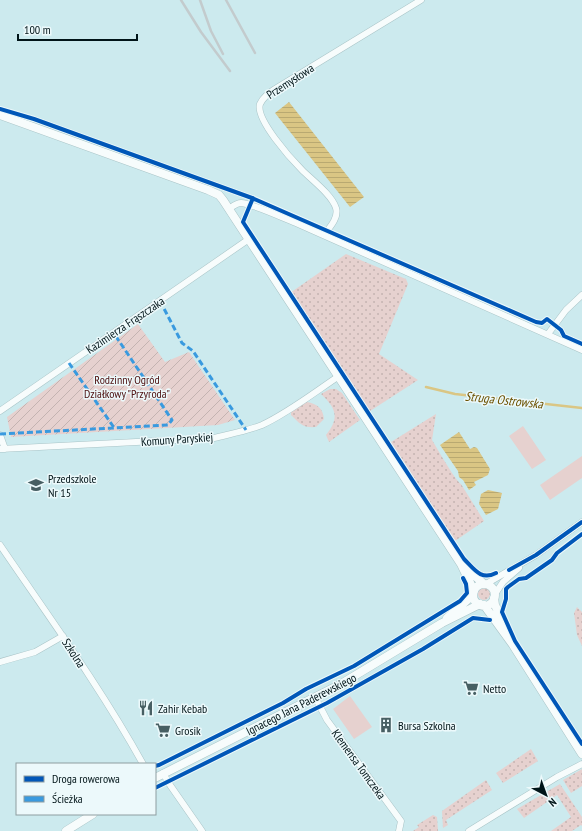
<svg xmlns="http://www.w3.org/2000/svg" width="582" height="831" font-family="'PT Sans Narrow',sans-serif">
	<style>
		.grass { fill: url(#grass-dots) }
		.park { fill: #e6d1cf }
		.garden { fill: url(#garden-furrows) }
		.water { fill: url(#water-rules) }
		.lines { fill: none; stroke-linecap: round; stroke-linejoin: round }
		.stream { stroke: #dac684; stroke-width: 2.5 }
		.minor-casing { stroke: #a9c4c7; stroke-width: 7 }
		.tertiary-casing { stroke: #a9c4c7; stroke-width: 9 }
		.minor { stroke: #f7fcfc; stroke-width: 6 }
		.tertiary { stroke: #f7fcfc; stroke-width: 8 }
		.rail { stroke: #c3cbcd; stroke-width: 2.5 }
		.quiet { stroke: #399adf; stroke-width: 3; stroke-dasharray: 6 3; stroke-linecap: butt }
		.cycleway-casing { stroke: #ecf9fb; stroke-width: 6 }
		.cycleway { stroke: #0057b8; stroke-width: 4 }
		.labels { text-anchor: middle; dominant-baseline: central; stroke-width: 3; stroke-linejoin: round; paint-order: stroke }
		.street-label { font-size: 12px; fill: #001418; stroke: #ecf9fb }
		.park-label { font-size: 12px; fill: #4d0f0f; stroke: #ecf9fb }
		.poi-label { font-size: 12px; fill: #001418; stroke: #ecf9fb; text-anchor: start }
		.water-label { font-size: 13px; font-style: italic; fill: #6c5101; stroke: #ecf9fb }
	</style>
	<defs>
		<pattern id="grass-dots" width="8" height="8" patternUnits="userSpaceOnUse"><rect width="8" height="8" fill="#e6d1cf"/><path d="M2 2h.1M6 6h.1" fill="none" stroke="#c4b3b1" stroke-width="1.8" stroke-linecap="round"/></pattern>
		<pattern id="garden-furrows" width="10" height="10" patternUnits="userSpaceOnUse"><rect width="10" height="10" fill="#e6d1cf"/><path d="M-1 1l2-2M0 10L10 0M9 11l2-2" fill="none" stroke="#c4b3b1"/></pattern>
		<pattern id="water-rules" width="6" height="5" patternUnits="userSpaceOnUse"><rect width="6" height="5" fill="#dac684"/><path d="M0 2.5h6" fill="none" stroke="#b9a971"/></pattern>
	</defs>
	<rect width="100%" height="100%" fill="#cceaee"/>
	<path class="grass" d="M346 254 406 279 408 284 379 354 418 380 367 413 290 293Z
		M330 389H336L342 393 360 420 329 442 326 435C340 418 336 408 321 394Z
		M307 402C317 404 323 408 324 419L316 427C303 428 300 424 291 415V411Z
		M436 414 432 440C437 448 455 480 461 484L484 521 455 541 391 442Z
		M478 594a6 6 0 1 1 12 0a6 6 0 1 1-12 0Z
		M577 607 582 612V646L577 635 574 613Z
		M531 749 538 761 503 783 496 773Z
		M582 769V786L571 793 563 780Z
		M486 780 492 790 446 820 448 825 443 828 442 811Z
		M560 784 582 817V826L581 825 572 831H551L571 817 557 795 524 818 517 809Z
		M433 815 437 817 438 831H413L419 827 417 825Z"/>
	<path class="park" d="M523 426 546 460 532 469 509 436Z
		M582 456V478L550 500 540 485Z
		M350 696 372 727 354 739 333 709Z"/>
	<path class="garden" d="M138 324 165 362 189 352 235 420 218 425 11 437 7 417Z"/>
	<path class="water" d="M289 102 364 197 350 207 275 113Z
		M459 432 470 449 474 447 477 448 490 469 488 475 474 482 476 485 469 490 463 480 459 477 458 471 440 445Z
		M488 490 502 493 498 509 486 515 479 504 481 494Z"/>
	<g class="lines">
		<path class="stream" d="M426 387 455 394 582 408"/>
		<g class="minor-casing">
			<path id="minor" d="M230 208C233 206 237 203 241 203 254 204 283 218 296 223L582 350
				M324 235C329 228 339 218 336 208 332 195 312 180 302 170 291 159 255 119 260 104 263 97 269 93 275 89L421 0
				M548 334 566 310 582 295
				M0 411 249 239
				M0 435 5 449
				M0 449 214 438C230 434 247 431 262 425 288 413 315 392 339 376
				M0 545C49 617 101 688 143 764
				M486 584 536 555 582 522
				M495 594 503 582 519 568
				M0 662 35 652 63 636
				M315 697 327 720 401 821 399 831
				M163 773 170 785 202 831
				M469 831 557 777 582 764"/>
		</g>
		<g class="tertiary-casing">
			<path id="tertiary" d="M0 115 208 190 219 195 223 200 461 564 474 591
				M461 564 484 584
				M473 595a11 11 0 1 1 22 0a11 11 0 1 1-22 0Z
				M494 598 495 605 508 633
				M484 605 513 645 582 754
				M447 618 473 595
				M155 778 341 684 442 623 480 604
				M66 831 93 814"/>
		</g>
		<use href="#minor" class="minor"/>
		<use href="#tertiary" class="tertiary"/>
		<path class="rail" d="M181 0 201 32 230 71
			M200 0 211 31 223 54
			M226 0 255 53"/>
		<path class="quiet" d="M160 301 182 343 193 351 246 430
			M69 363 115 429
			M0 434 168 425 172 420 113 332"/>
		<g class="cycleway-casing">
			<path id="cycleway" d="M0 109 34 119 252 198 536 322 542 323 547 319 561 330 564 336 582 344
				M253 198 243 222 464 559C474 569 481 581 496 573
				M582 534 557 553 552 560 526 578 519 579 508 587 506 589V599L502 612 515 641 582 744
				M509 570 536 555 582 522
				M155 766 159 765 283 703 306 689 354 666 460 601 467 593 466 584 463 578
				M155 788 327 703 423 649 473 618 490 620"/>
		</g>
		<use href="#cycleway" class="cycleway"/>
	</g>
	<defs>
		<g id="school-bare" transform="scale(1.2)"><path d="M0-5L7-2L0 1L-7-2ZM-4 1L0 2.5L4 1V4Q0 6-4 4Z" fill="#475f63" stroke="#ecf9fb" stroke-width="2.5" paint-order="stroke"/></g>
		<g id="supermarket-bare" transform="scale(1.2)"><path d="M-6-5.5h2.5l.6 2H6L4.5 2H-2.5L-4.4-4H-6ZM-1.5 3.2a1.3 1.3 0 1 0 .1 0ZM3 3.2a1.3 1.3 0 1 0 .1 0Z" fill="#475f63" stroke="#ecf9fb" stroke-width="2.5" paint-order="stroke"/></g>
		<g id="restaurant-bare" transform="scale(1.2)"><path d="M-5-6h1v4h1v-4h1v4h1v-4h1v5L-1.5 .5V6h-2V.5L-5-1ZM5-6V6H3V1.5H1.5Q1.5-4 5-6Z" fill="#475f63" stroke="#ecf9fb" stroke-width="2.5" paint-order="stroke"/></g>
		<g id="building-bare" transform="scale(1.2)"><path d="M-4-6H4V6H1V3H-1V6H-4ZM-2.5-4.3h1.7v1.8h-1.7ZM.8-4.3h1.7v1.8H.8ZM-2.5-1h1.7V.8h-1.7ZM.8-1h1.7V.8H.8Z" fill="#475f63" stroke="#ecf9fb" stroke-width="2.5" paint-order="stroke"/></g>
	</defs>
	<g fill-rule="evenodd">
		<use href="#school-bare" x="36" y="485"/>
		<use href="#supermarket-bare" x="471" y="688"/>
		<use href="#restaurant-bare" x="146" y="708"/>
		<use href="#building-bare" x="386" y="725"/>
		<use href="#supermarket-bare" x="163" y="730"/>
	</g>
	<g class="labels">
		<g class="street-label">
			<text transform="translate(290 81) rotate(-33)">Przemysłowa</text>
			<text transform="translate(125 325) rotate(-34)">Kazimierza Frąszczaka</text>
			<text transform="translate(177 439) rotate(-4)">Komuny Paryskiej</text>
			<text transform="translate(74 653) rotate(57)">Szkolna</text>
			<text transform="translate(301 704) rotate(-27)">Ignacego Jana Paderewskiego</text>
			<text transform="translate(359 764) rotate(54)">Klemensa Tomczeka</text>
		</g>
		<g class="park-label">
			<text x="127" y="379">Rodzinny Ogród<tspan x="127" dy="14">Działkowy "Przyroda"</tspan></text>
		</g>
		<g class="poi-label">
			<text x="48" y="478">Przedszkole<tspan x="48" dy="14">Nr 15</tspan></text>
			<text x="483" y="688">Netto</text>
			<text x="158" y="708">Zahir Kebab</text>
			<text x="398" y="725">Bursa Szkolna</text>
			<text x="175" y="730">Grosik</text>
		</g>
		<g class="water-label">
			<text transform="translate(504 400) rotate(6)">Struga Ostrowska</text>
		</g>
	</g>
	<rect x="16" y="763" width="140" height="52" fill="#ecf9fb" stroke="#8e9da0"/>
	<rect x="24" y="776" width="20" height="6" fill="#0057b8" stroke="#8e9da0"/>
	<text x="52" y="783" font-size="12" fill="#001418">Droga rowerowa</text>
	<rect x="24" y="796" width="20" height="6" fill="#399adf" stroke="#8e9da0"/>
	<text x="52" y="803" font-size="12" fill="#001418">Ścieżka</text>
	<g transform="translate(546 795) rotate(139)" stroke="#ecf9fb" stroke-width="3" paint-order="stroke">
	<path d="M0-3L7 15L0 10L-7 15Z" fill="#001418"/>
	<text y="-6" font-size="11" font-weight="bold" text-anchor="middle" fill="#001418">N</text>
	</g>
	<path d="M18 34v6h119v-6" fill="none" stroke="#001418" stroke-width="2"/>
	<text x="24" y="34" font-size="12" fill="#001418" stroke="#ecf9fb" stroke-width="3" paint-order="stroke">100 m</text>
</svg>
